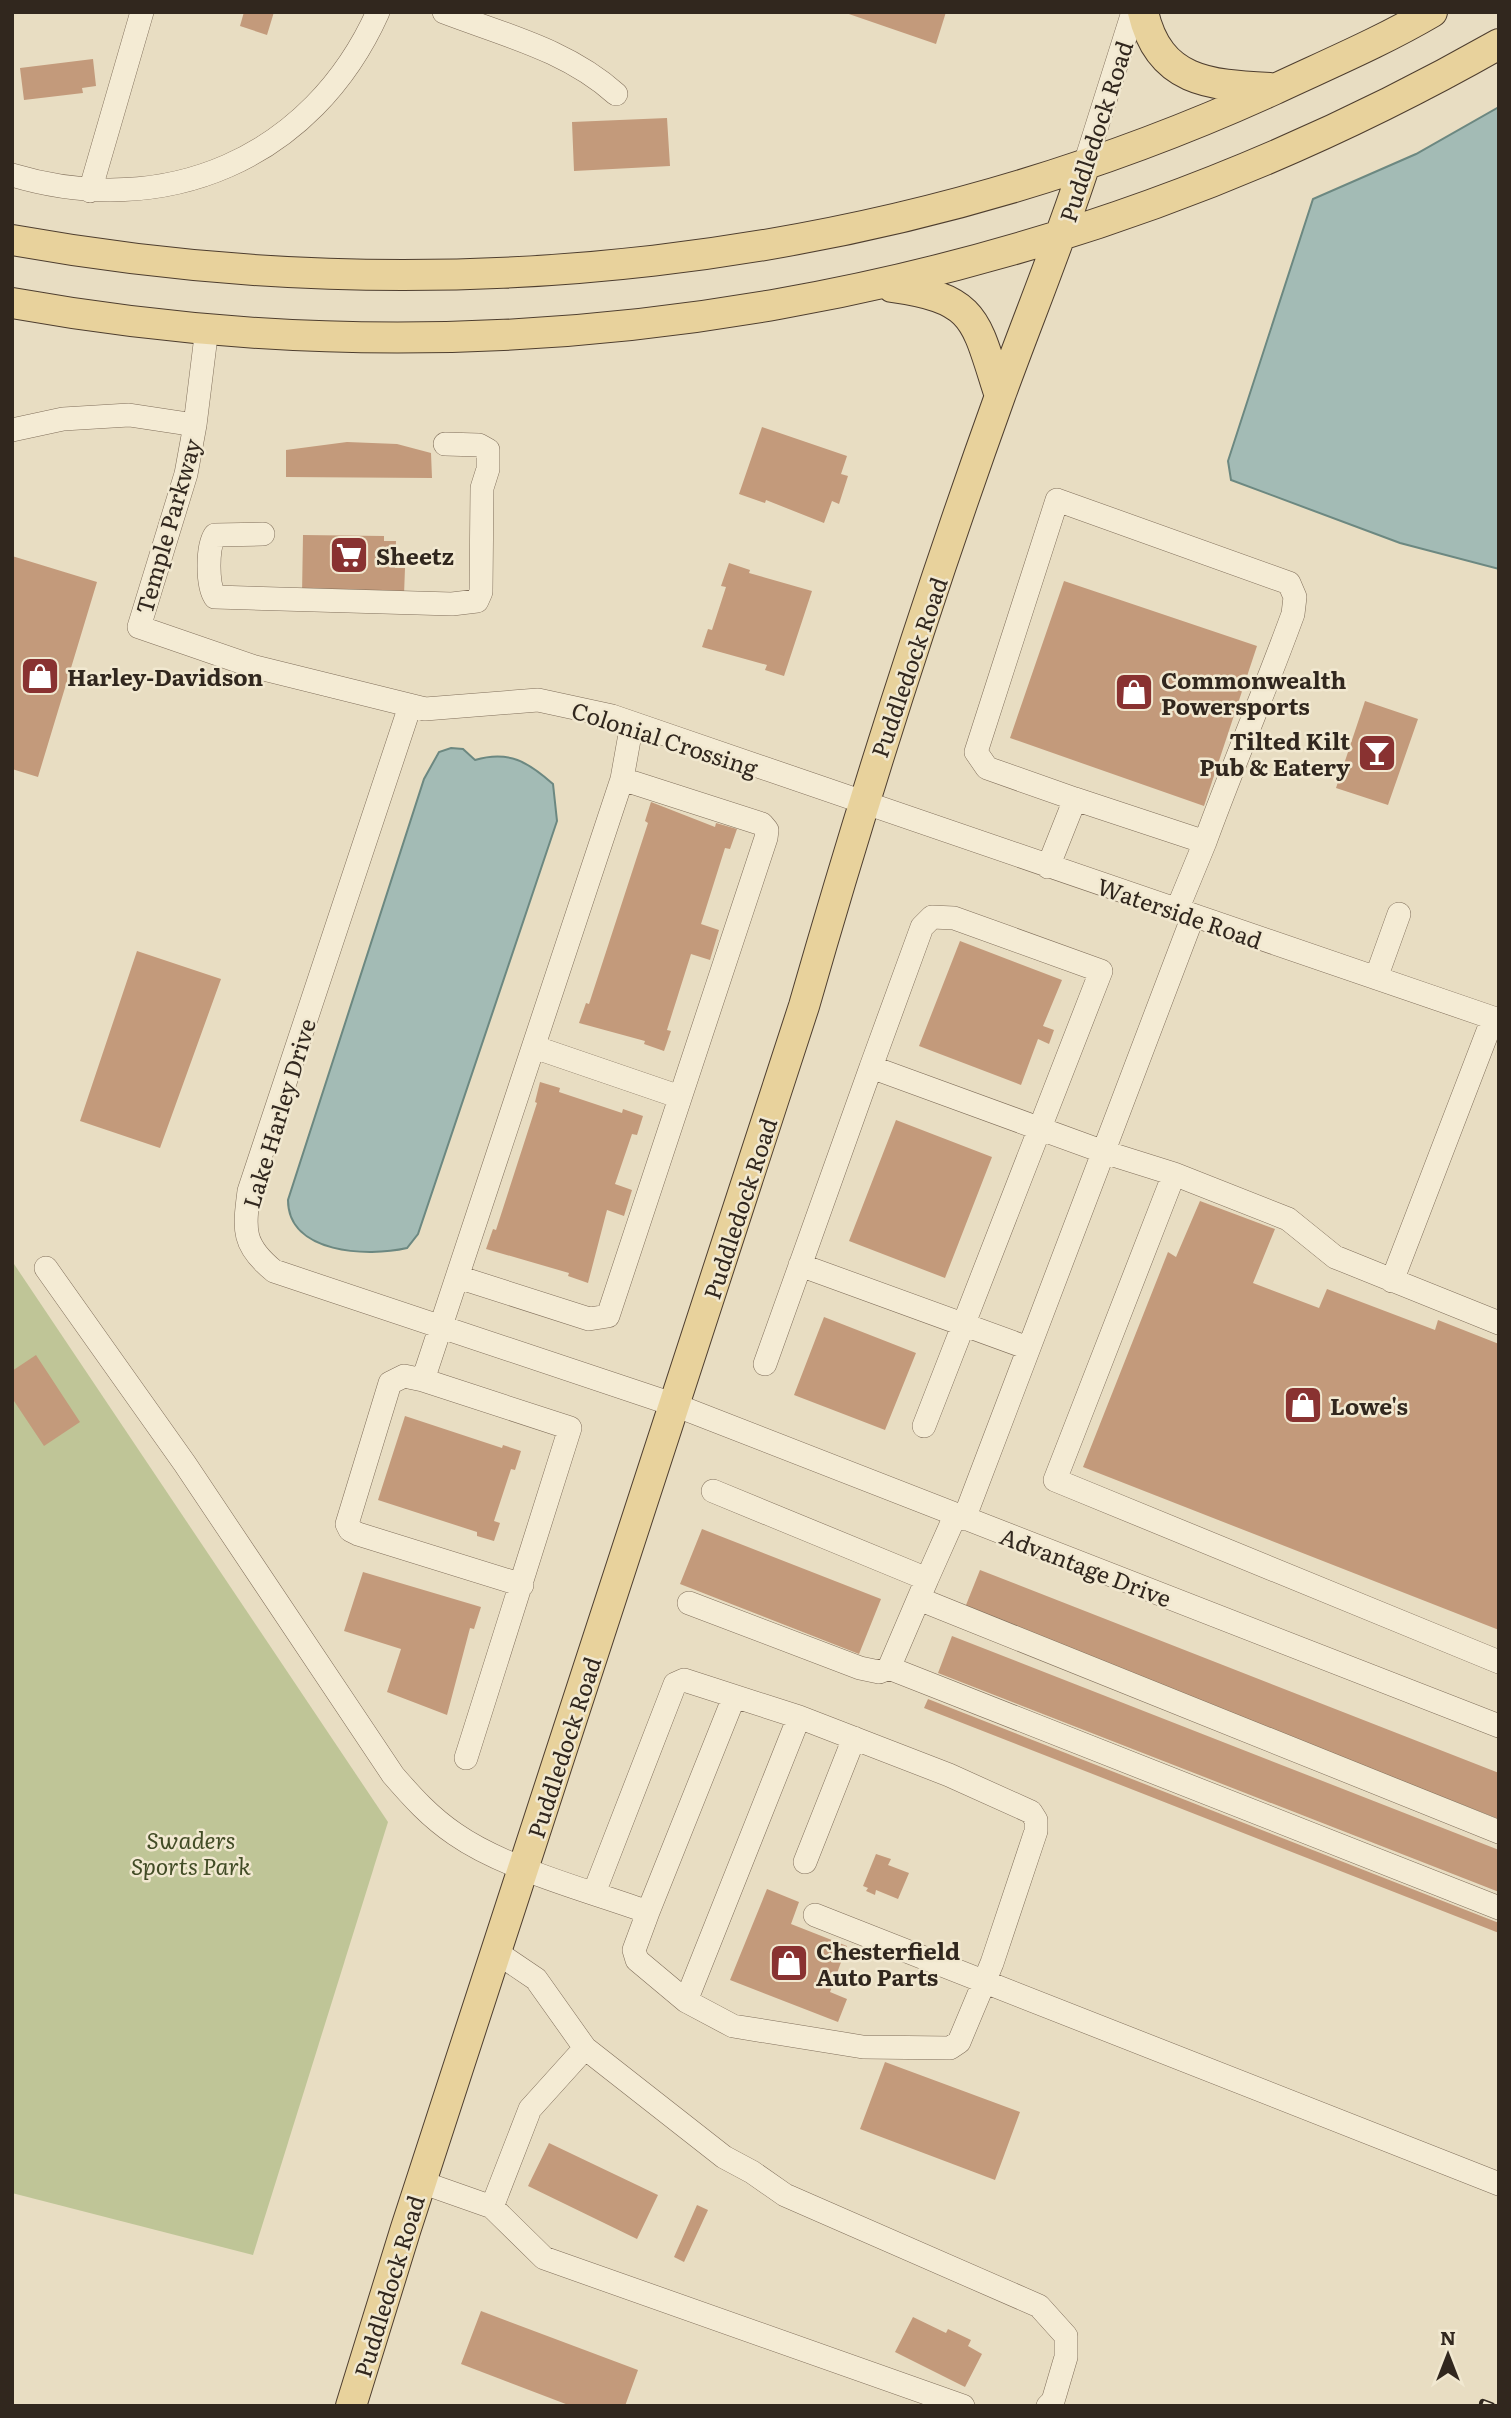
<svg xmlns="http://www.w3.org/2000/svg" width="1511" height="2418" font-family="Literata,serif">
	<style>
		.green { fill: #bfc597 }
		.water { fill: #a3bbb5; stroke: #6c8881; stroke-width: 2 }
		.building { fill: #c39a7b }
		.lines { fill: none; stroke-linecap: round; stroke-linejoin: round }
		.minor-casing { stroke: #806f5b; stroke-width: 24 }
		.major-casing { stroke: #4e3e2f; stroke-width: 32 }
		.minor { stroke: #f4ebd4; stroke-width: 23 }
		.major { stroke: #e8d29c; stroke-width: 30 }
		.rail-casing { stroke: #31271e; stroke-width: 8 }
		.rail { stroke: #f1e8d0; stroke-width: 5; stroke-dasharray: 16; stroke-linecap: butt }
		.labels { text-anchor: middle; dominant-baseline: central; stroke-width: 5; stroke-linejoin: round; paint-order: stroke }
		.street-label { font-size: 23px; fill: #31271e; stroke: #f1e8d0 }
		.poi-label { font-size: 23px; font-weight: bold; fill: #31271e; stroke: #f1e8d0; text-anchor: start }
		.park-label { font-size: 23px; font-style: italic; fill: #424c26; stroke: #f1e8d0 }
	</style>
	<rect width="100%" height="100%" fill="#e8ddc2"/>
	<path class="green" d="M12 1261 388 1822 253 2255 12 2193Z"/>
	<path class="water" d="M1499 107V569L1400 543 1231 480 1228 461 1313 199 1416 154Z
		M451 748 463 749 475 760C509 750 528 762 553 784L557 821 418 1234 407 1248C368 1257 288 1254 288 1200L424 779 439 752Z"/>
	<path class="building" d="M244 12H274L267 35 240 26Z
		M843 12H946L936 44Z
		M93 59 96 86 82 88 83 93 24 100 20 68Z
		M667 118 670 166 574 171 572 122Z
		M762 427 847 456 841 474 848 476 839 504 832 501 824 523 766 500 765 503 739 494Z
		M347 442 397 444 431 453 432 478 286 477V450Z
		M303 535 384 536V541H396L395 568H405L404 595H302Z
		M12 556 97 582 38 777 12 769Z
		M729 563 750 570 749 573 812 591 784 676 765 670 767 665 702 647 708 629 712 630 726 587 721 586Z
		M1064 581 1257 646 1204 806 1010 738Z
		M1365 701 1418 719 1388 805 1336 788Z
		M651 802 715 827 716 823 737 829 730 849 725 848 701 924 719 930 710 960 691 954 667 1030 671 1031 664 1051 644 1044 645 1041 579 1023 586 1003 589 1004 648 823 645 821Z
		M960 941 1062 980 1043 1026 1054 1030 1049 1044 1038 1039 1021 1085 919 1046Z
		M137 951 221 979 160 1148 80 1121Z
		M540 1082 560 1088 559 1092 622 1113 623 1109 643 1116 637 1135 632 1134 615 1184 632 1190 624 1216 607 1210 588 1283 568 1276 569 1273 486 1249 493 1229 496 1230 537 1103 535 1102Z
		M896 1120 992 1157 945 1278 849 1241Z
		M1200 1201 1275 1229 1253 1283 1319 1308 1327 1289 1435 1330 1438 1320 1499 1344V1630L1083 1467 1168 1252 1176 1257Z
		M824 1317 916 1353 885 1430 794 1395Z
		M36 1355 80 1422 44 1446 12 1398V1371Z
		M405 1416 502 1448 503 1445 521 1451 515 1470 511 1469 494 1521 500 1523 494 1541 477 1536V1532L378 1500Z
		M702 1529 881 1599 859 1654 680 1584Z
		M980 1570 1499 1773V1819L964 1610Z
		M363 1572 481 1607 474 1629 470 1628 447 1715 387 1692 401 1649 344 1631Z
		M952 1636 1499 1850V1892L938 1673Z
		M928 1699 1499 1923V1933L924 1708Z
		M876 1854 891 1859 888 1865 909 1873 898 1899 876 1890 875 1895 866 1891 868 1888 863 1886Z
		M767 1889 799 1902 791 1924 847 1946 830 1992 847 1999 838 2022 730 1980Z
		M885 2062 1020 2112 995 2180 860 2129Z
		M549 2143 658 2195 637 2239 528 2186Z
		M697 2205 708 2210 684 2262 674 2257Z
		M481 2311 638 2370 625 2406H571L461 2364Z
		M913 2317 946 2333 948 2329 971 2340 968 2346 982 2354 965 2387 895 2352Z"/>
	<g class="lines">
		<g class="minor-casing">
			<path id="minor" d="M444 12C504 35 567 50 616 94
				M1084 167 1133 12
				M12 175C165 221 312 159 378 12
				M90 191 142 12
				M207 328 195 425 186 474 139 627 255 667 425 709 538 700 612 716 1499 1020
				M12 430 63 419 129 415 195 425
				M263 534 215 535C207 547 207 585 215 597L452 604 477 601 481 592 482 488 488 469V450L479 445 445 444
				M410 706 249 1191C244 1230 242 1245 274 1271L675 1405 1499 1726
				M1075 799 987 768 976 752 1057 500 1289 583 1295 597 1293 614C1265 691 1233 765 1205 842
				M1048 867 1075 799 1205 842 1177 910
				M1376 978 1399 914
				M534 1047 680 1097
				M871 1067 922 927 932 917 954 918 1101 971 924 1426
				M1174 1174 1055 1480 1499 1662
				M800 1265 1028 1348
				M46 1268 185 1464 393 1775C412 1797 430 1817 455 1834 505 1869 590 1891 648 1912L734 1697
				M458 1277 589 1319 608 1316 766 838 767 830 762 824 622 779
				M1392 1281 1493 1018
				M765 1364 871 1067 1104 1152 1174 1174 1288 1219 1335 1257 1499 1323
				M423 1380 570 1428 466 1758
				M713 1491 927 1579 955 1516
				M964 1519 1193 916
				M522 1585 358 1534 350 1530 347 1524 390 1383 404 1376 423 1380 622 779 632 723
				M919 1599 1499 1832
				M689 1603 860 1668 879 1672 889 1668 927 1579
				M889 1668 1499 1908
				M805 1862 854 1738
				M594 1893 675 1684 684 1680 799 1717 949 1775 1031 1812 1036 1820V1831L992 1963 959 2042 950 2048 863 2047 733 2026 686 2001 637 1960 634 1950 648 1912
				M815 1915 1499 2184
				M496 1952 536 1979 585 2048 724 2157 752 2172 785 2195 1039 2306 1066 2336V2357L1053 2401 1048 2406
				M686 2001 799 1717
				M421 2182 492 2207 544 2258 963 2406
				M492 2207 530 2109 585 2048"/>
		</g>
		<g class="major-casing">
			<path id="major" d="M1143 12C1159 82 1209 85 1270 88
				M12 240C436 316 880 269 1273 90 1326 65 1381 42 1432 12
				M892 287C978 299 975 320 1000 396
				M12 303C524 395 1048 300 1499 44
				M351 2406 406 2228 804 1006C863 800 928 596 1000 396 1028 319 1059 244 1084 167"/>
		</g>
		<use href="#minor" class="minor"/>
		<use href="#major" class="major"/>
		<g class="rail-casing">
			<path id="rail" d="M1483 2403 1491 2406"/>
		</g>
		<use href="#rail" class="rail"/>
	</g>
	<defs>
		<g id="supermarket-square" transform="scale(2.0125)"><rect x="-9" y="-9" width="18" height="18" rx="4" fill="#893231" stroke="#f1e8d0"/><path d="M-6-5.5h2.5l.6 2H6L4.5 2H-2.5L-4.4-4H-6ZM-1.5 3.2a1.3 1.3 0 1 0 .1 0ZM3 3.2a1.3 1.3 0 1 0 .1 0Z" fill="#fff"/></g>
		<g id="shop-square" transform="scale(2.0125)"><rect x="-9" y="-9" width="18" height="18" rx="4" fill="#893231" stroke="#f1e8d0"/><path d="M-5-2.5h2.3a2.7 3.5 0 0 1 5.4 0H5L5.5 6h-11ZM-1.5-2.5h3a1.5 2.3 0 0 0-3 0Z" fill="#fff"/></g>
		<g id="bar-square" transform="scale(2.0125)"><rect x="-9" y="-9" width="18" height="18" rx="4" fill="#893231" stroke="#f1e8d0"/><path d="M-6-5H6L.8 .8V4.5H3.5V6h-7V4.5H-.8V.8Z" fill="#fff"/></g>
	</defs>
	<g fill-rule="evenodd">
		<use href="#supermarket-square" x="349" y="555"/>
		<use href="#shop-square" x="40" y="676"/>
		<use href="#shop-square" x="1134" y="692"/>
		<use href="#bar-square" x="1377" y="753"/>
		<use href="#shop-square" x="1303" y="1405"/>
		<use href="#shop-square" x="789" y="1963"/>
	</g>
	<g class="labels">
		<g class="street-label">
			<text transform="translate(1095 131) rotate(-72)">Puddledock Road</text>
			<text transform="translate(167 526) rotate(-74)">Temple Parkway</text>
			<text transform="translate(908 667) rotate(-71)">Puddledock Road</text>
			<text transform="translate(665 738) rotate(18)">Colonial Crossing</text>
			<text transform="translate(1180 912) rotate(19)">Waterside Road</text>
			<text transform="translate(278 1113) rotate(-73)">Lake Harley Drive</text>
			<text transform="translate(739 1208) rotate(-72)">Puddledock Road</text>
			<text transform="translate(1086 1566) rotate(21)">Advantage Drive</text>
			<text transform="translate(563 1747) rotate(-72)">Puddledock Road</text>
			<text transform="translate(388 2286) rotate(-73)">Puddledock Road</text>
		</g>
		<g class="poi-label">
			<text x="376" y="555">Sheetz</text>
			<text x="67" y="676">Harley-Davidson</text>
			<text x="1161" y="679">Commonwealth<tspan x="1161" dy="26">Powersports</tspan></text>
			<text x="1350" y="740" text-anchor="end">Tilted Kilt<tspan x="1350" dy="26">Pub &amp; Eatery</tspan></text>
			<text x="1330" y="1405">Lowe's</text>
			<text x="816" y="1950">Chesterfield<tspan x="816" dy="26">Auto Parts</tspan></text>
		</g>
		<g class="park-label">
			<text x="191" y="1839">Swaders<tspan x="191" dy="26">Sports Park</tspan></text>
		</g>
	</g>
	<rect width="1511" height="2418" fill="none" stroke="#31271e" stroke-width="28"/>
	<g transform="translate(1448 2355)" stroke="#f1e8d0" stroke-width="5" paint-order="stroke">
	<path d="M0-5L12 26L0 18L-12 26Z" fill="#31271e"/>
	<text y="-10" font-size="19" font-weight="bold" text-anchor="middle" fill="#31271e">N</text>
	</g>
</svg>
